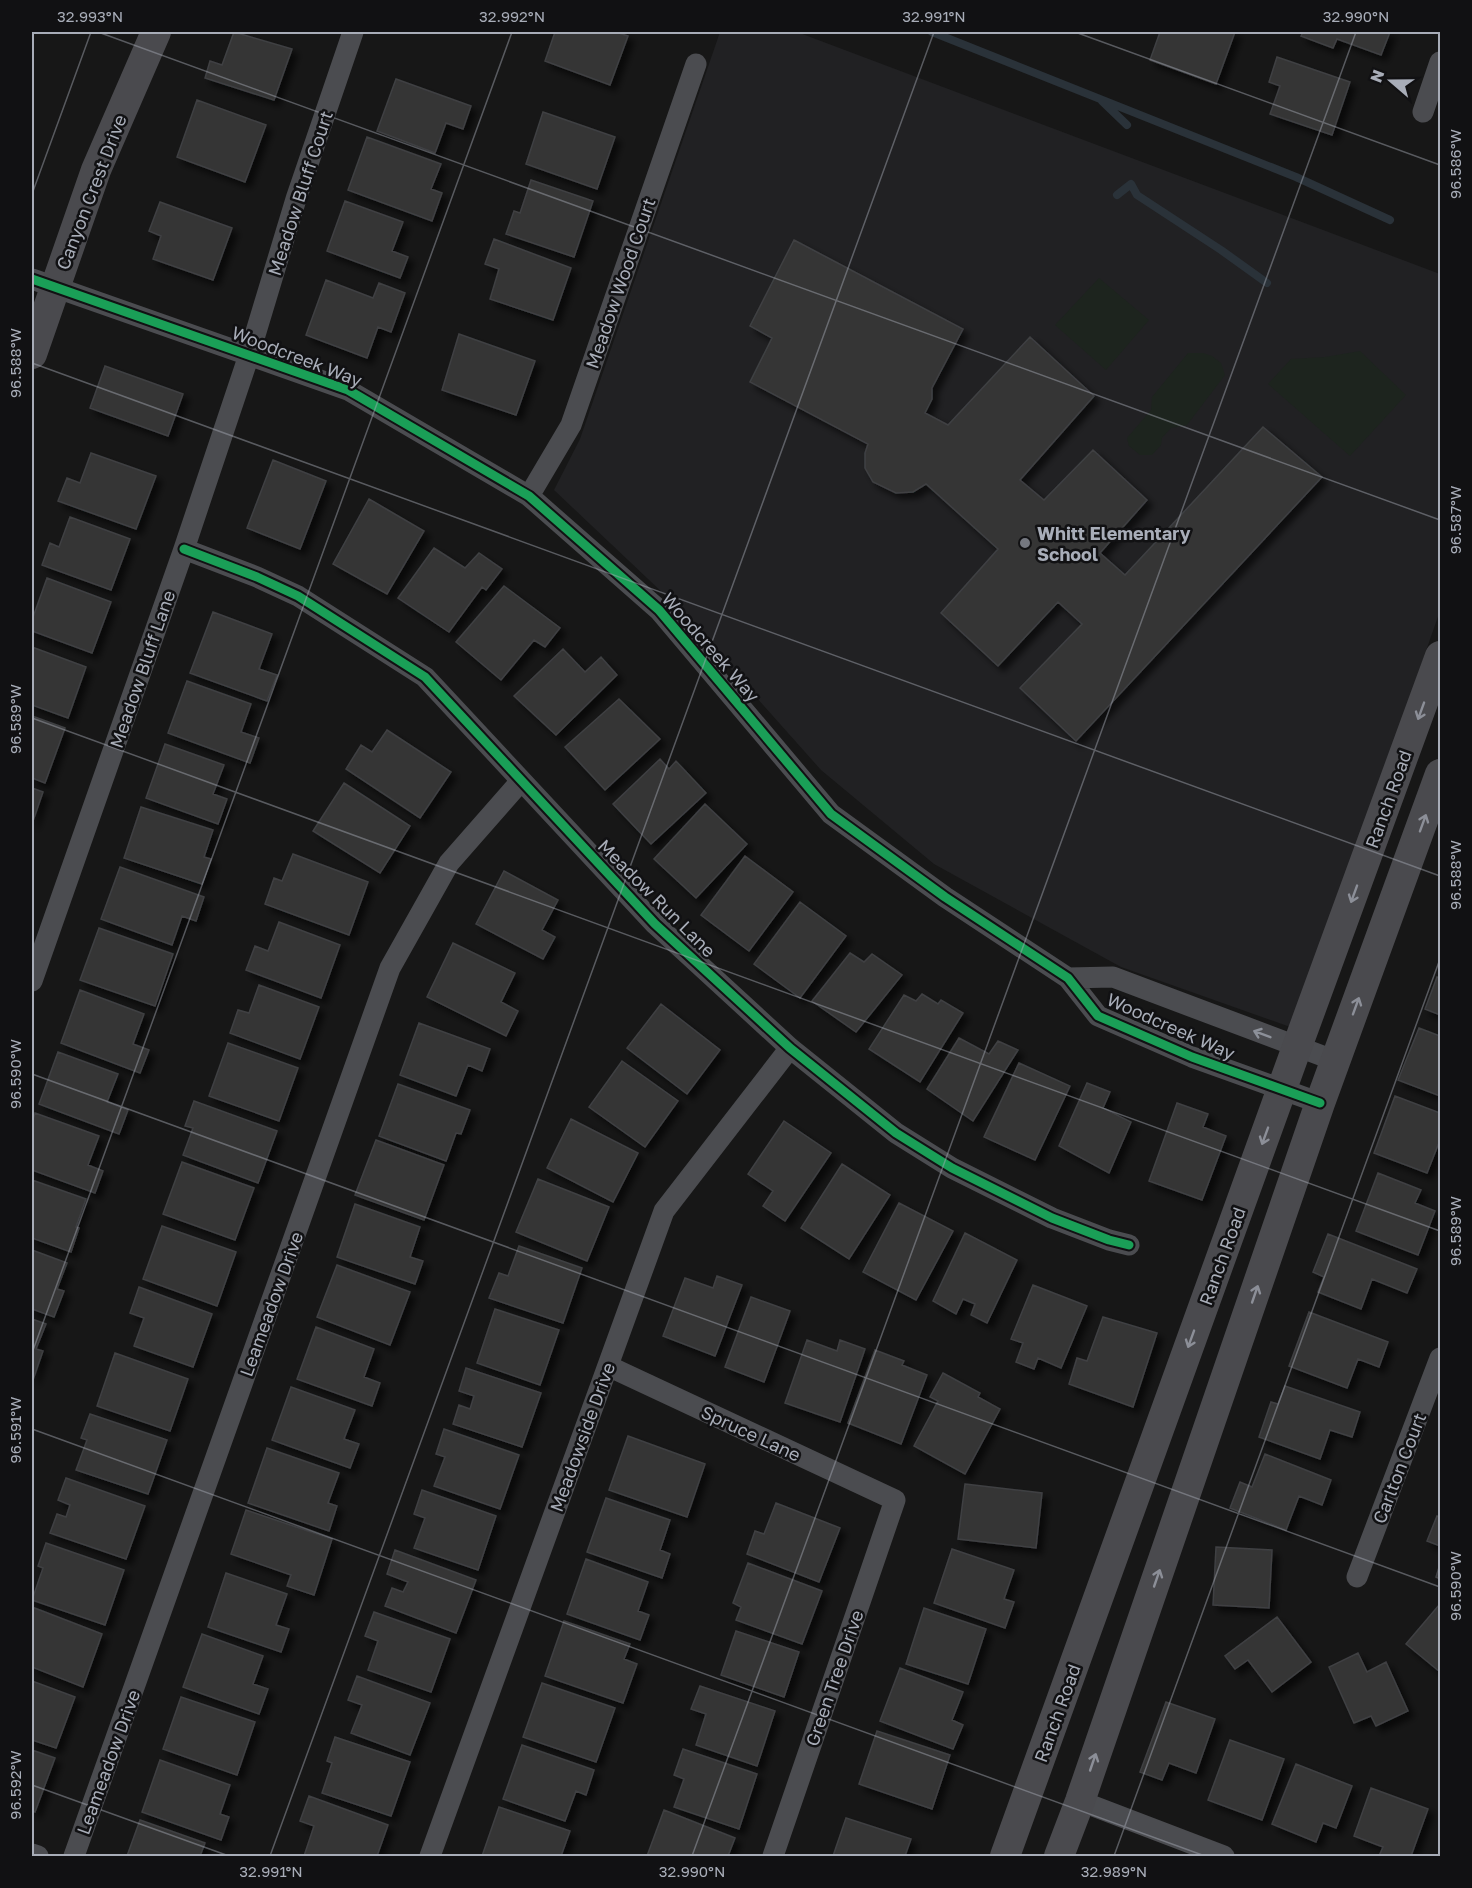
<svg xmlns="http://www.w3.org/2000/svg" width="1472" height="1888" font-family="'Golos Text',sans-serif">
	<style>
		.built { fill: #212123 }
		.green { fill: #1d241e }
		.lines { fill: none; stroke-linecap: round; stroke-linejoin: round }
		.stream { stroke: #2a3239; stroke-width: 8 }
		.building { fill: #353536; stroke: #3f4043; stroke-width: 1.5; filter: url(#shadow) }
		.street { stroke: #4b4c50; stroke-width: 21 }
		.secondary { stroke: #4a4a4e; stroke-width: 30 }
		.cycleway-casing { stroke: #111113; stroke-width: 13 }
		.cycleway { stroke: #1a9f57; stroke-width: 9 }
		.oneway { stroke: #8c8f98 }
		.oneway2 { stroke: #8c9099 }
		.ticks { fill: none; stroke: #a8adb8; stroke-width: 1.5; stroke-opacity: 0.45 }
		.poi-dot { fill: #757880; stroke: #111113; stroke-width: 2 }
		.labels { text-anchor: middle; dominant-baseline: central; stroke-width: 5; stroke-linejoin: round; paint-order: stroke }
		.street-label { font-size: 18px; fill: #a8adb8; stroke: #111113 }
		.poi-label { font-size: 18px; font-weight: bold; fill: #a8adb8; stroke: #111113; text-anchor: start }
		.neatline { fill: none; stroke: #a8adb8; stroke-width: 2 }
		.ticks-label { font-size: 15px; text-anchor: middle; fill: #a8adb8 }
	</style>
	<defs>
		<filter id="shadow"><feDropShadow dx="5.5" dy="5.5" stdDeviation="3" flood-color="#0009"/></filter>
	</defs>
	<rect width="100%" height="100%" fill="#171717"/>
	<path class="built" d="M720 32H797L1440 274V611L1293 1028 1121 967 934 864 821 770 666 596 554 490 580 439Z"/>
	<path class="green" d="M1099 278 1149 320 1106 370 1055 325Z
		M1360 351 1406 395 1350 456 1268 384 1291 359 1325 357Z
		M1188 353H1203L1212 356 1221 363 1225 375 1187 425 1171 428 1162 438 1161 445 1152 455H1140L1129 446 1127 438 1151 410 1152 397Z"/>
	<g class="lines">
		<path class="stream" d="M932 32 1296 177 1390 220
			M1102 101 1127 125
			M1117 195 1131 184 1137 195 1221 250 1267 283"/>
	</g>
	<path class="building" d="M234 32 292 49 274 100 205 78 210 61 222 65Z
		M555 32H616L628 36 610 85 545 61Z
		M1160 32H1235L1216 84 1150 60Z
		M1303 32H1390L1381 55 1337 39 1333 48 1301 36Z
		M1277 57 1350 82 1332 135 1270 114 1280 86 1269 82Z
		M396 79 471 106 463 129 446 123 435 153 377 131Z
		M197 100 266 125 245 182 177 157Z
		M543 112 615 137 597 189 526 164Z
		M367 137 441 164 431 189 442 193 432 221 348 190Z
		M531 180 593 201 574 257 506 234 514 211 520 213Z
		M345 201 403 222 392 251 408 257 400 278 327 251Z
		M160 202 232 228 213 280 153 259 161 236 149 231Z
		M494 239 571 268 553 320 490 299 499 269 485 264Z
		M794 240 963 329 932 388V399L925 413 948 425 1030 337 1094 396 1020 480 1044 500 1093 450 1147 500 1100 553 1125 575 1263 427 1322 477 1076 741 1020 688 1082 624 1058 602 998 666 941 613 998 549 926 484 913 492 896 493 873 482 865 468V453L868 444 750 382 772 338 750 326Z
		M326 280 373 298 379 283 405 293 391 332 378 327 367 358 306 335Z
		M459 334 535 361 516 415 442 390Z
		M105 366 183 394 168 436 90 408Z
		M91 453 156 476 136 529 58 501 67 478 80 483Z
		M273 460 326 481 300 549 247 528Z
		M369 499 424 531 387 594 333 564Z
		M70 517 130 539 111 590 42 565 50 543 59 547Z
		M434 548 465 568 479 553 502 569 486 590 482 587 449 632 398 598Z
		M47 578 111 602 92 653 32 631V620Z
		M504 586 560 628 545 647 534 640 501 680 456 642Z
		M213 612 272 634 259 669 277 675 267 701 190 673Z
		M32 647 86 667 68 718 32 705Z
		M563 649 585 672 601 657 617 675 556 735 514 696Z
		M187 681 251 704 241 732 259 738 250 763 168 733Z
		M619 699 660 739 605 790 565 747Z
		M32 716 65 728 45 783 32 778Z
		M387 730 451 772 420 818 346 769 361 745 372 752Z
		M165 744 224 765 213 794 227 799 218 824 146 798Z
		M660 759 669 769 676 761 706 793 651 844 613 804Z
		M344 783 410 826 380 873 313 831Z
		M32 788 43 792 32 824Z
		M705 804 747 844 696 898 654 859Z
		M141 807 213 830 204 857 211 859 202 884 124 858Z
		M293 854 368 882 349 935 265 904 274 878 282 881Z
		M745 856 793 892 749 951 701 915Z
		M120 867 204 897 196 921 182 916 172 945 101 919Z
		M504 871 558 900 542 930 555 937 543 959 476 924Z
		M800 902 846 936 800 998 754 964Z
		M279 922 340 945 321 998 246 970 255 946 268 951Z
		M99 928 173 954 155 1006 80 980Z
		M453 943 515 973 501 1002 518 1011 506 1036 427 997Z
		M850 953 864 962 872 954 902 975 856 1032 812 1001Z
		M1437 977 1440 978V1015L1425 1009Z
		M259 985 319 1007 300 1059 230 1033 238 1010 249 1013Z
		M80 990 144 1014 133 1044 149 1050 140 1073 61 1043Z
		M922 994 938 1004 941 1000 963 1013 920 1082 869 1049 904 995 916 1001Z
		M661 1004 720 1050 687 1094 627 1048Z
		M419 1023 490 1049 482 1071 468 1065 456 1096 400 1075Z
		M1419 1028 1440 1036V1096L1398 1080Z
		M959 1038 989 1054 998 1041 1018 1050 973 1121 927 1089Z
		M228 1043 298 1068 279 1121 209 1096Z
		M58 1052 118 1074 107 1102 128 1110 119 1134 39 1104Z
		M622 1061 678 1101 645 1147 589 1107Z
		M1019 1063 1070 1086 1035 1160 984 1137Z
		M1087 1083 1110 1092 1103 1108 1131 1122 1109 1173 1059 1146Z
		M398 1084 470 1110 461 1134 456 1133 446 1161 379 1136Z
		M1395 1096 1440 1113V1140L1427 1173 1374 1153Z
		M194 1101 277 1131 258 1183 183 1155 193 1128 185 1126Z
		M1177 1103 1208 1114 1203 1127 1226 1136 1202 1200 1149 1181Z
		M35 1113 99 1136 88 1165 103 1171 95 1193 32 1170V1123Z
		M571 1119 638 1153 613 1202 547 1168Z
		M784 1121 831 1153 785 1221 763 1206 773 1191 748 1174Z
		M376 1140 444 1165 424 1220 355 1195Z
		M182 1162 254 1188 235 1240 163 1214Z
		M842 1164 890 1195 849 1259 801 1228Z
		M1378 1173 1421 1190 1415 1203 1435 1211 1418 1255 1356 1231Z
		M538 1179 609 1207 587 1261 516 1232Z
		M32 1180 86 1199 76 1227 79 1228 71 1252 32 1238Z
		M899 1203 953 1231 916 1300 863 1272Z
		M355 1204 420 1227 410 1257 423 1261 415 1284 337 1257Z
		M162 1226 236 1252 217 1306 143 1279Z
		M965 1233 1017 1260 987 1323 971 1315 975 1304 963 1299 956 1314 933 1301Z
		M1328 1234 1417 1269 1407 1293 1372 1279 1361 1309 1318 1292 1324 1277 1313 1272Z
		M519 1246 582 1268 563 1323 489 1298 499 1273 508 1276Z
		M32 1250 67 1263 57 1289 64 1291 54 1317 32 1309Z
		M337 1265 410 1292 390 1345 317 1317Z
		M717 1276 742 1285 715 1356 663 1336 685 1278 713 1288Z
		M1033 1285 1087 1306 1061 1368 1038 1358 1034 1369 1016 1362 1023 1343 1011 1339Z
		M139 1287 212 1314 193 1367 134 1346 144 1318 130 1313Z
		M751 1297 790 1311 764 1382 725 1367Z
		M495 1309 559 1330 540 1385 477 1363Z
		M1309 1312 1388 1342 1379 1367 1358 1359 1347 1388 1289 1366Z
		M1103 1317 1157 1333 1133 1407 1069 1384 1077 1358 1087 1361Z
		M32 1319 46 1324 36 1349 43 1351 33 1380Z
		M316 1327 374 1349 364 1377 380 1383 372 1406 297 1379Z
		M807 1340 837 1351 840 1340 865 1349 840 1422 785 1403Z
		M875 1350 904 1361 902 1365 927 1375 901 1444 848 1423Z
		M115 1353 188 1379 170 1431 97 1406Z
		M466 1368 541 1393 522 1447 453 1424 459 1405 470 1409 474 1396 459 1391Z
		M943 1373 980 1393 978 1397 1000 1409 965 1474 914 1446 938 1401 930 1397Z
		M1285 1386 1360 1412 1352 1437 1330 1430 1320 1459 1259 1437 1271 1402 1278 1404Z
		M291 1387 355 1410 344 1439 359 1444 350 1468 272 1440Z
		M90 1414 167 1440 148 1494 76 1470 87 1440 81 1438Z
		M444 1429 519 1455 500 1509 434 1486 445 1457 436 1454Z
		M628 1436 705 1464 687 1517 609 1490Z
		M267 1448 339 1473 328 1503 337 1506 329 1531 248 1503Z
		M1265 1454 1331 1480 1322 1505 1299 1496 1286 1530 1230 1508 1240 1482 1252 1487Z
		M66 1478 145 1506 126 1559 50 1533 57 1514 66 1517 70 1505 58 1500Z
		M965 1484 1042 1493 1036 1548 958 1539Z
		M422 1490 496 1516 478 1570 414 1548 425 1518 414 1514Z
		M606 1498 670 1520 660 1550 670 1554 662 1578 587 1552Z
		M776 1503 840 1528 819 1582 747 1554 755 1531 764 1534Z
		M246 1510 332 1539 314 1595 287 1586 291 1575 231 1554Z
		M1437 1516 1440 1517V1546L1427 1541Z
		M46 1543 124 1570 105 1625 32 1600 43 1568 38 1566Z
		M1216 1547 1272 1550 1269 1608 1213 1605Z
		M952 1549 1014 1570 1004 1599 1014 1602 1005 1628 934 1603Z
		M395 1550 476 1580 456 1633 385 1606 392 1588 403 1592 408 1582 387 1574Z
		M586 1559 648 1582 638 1611 649 1615 640 1640 567 1614Z
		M748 1563 822 1591 802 1644 736 1620 741 1607 733 1603Z
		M1440 1564V1579L1436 1577Z
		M226 1573 287 1594 276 1625 289 1629 281 1652 208 1627Z
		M1439 1605 1440 1606V1672L1406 1644Z
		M32 1607 102 1634 83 1687 32 1667Z
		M924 1608 986 1629 968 1684 906 1664Z
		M374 1612 450 1639 431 1692 368 1670 378 1641 365 1636Z
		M1277 1617 1311 1662 1272 1692 1248 1660 1235 1669 1225 1656Z
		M564 1621 630 1644 624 1659 637 1664 623 1703 545 1676Z
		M736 1631 799 1652 784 1697 721 1675Z
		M202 1634 263 1656 253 1684 268 1689 259 1714 183 1687Z
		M1358 1653 1367 1672 1386 1662 1408 1711 1376 1726 1371 1716 1354 1723 1329 1667Z
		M900 1668 963 1692 952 1720 963 1725 953 1749 880 1721Z
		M357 1676 430 1703 410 1755 351 1733 362 1705 348 1700Z
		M32 1681 75 1697 56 1748 32 1740Z
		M542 1683 615 1708 596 1762 523 1737Z
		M700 1686 775 1711 757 1766 696 1745 706 1714 691 1709Z
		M181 1697 255 1722 237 1775 163 1749Z
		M1166 1702 1215 1719 1196 1773 1169 1763 1162 1780 1140 1772Z
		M877 1731 950 1755 932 1809 859 1784Z
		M335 1737 410 1762 391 1816 322 1793 332 1763 327 1761Z
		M1230 1740 1284 1759 1262 1820 1208 1800Z
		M522 1745 594 1770 586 1795 576 1791 565 1821 503 1799Z
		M683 1749 757 1774 739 1829 674 1807 684 1779 674 1775Z
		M32 1750 55 1758 35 1812 32 1811Z
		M160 1760 230 1785 220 1814 229 1817 221 1840 142 1812Z
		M1296 1764 1352 1786 1336 1828 1323 1823 1316 1842 1272 1824Z
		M1371 1788 1428 1809 1411 1856H1379L1383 1847 1354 1836Z
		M309 1796 388 1825 377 1856H304L314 1826 300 1821Z
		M499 1807 570 1831 561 1856H482Z
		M664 1810 735 1838 728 1856H647Z
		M846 1818 911 1839 905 1856H833Z
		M140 1820 205 1843 200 1856H127Z"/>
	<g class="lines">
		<path class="street" d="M1423 112 1440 62
			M32 279 348 390 529 496 659 610 831 814 945 897 1068 978 1098 1016 1192 1057 1320 1103
			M529 496 571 425 696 64
			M184 549 257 577 298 596 425 677 655 924 790 1048 896 1133 952 1168 1052 1218 1109 1240 1129 1245
			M1068 978 1113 977 1336 1061
			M32 981 184 549 249 355 296 199 353 32
			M608 1366 895 1500 773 1856
			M1357 1577 1440 1358
			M1080 1801 1224 1856
			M32 1854 38 1856
			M74 1856 390 968 449 863 521 781
			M430 1856 664 1211 790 1048"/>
		<path class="secondary" d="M32 354 96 170 156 32
			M1005 1856 1297 1047 1440 656
			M1059 1856 1080 1801 1320 1103 1440 774"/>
		<g class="cycleway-casing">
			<path id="cycleway" d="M32 279 348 390 529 496 659 610 831 814 945 897 1068 978 1098 1016 1192 1057 1320 1103
				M184 549 257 577 298 596 425 677 655 924 790 1048 896 1133 952 1168 1052 1218 1109 1240 1129 1245"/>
		</g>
		<use href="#cycleway" class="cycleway"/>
	</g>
	<defs><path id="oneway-shaft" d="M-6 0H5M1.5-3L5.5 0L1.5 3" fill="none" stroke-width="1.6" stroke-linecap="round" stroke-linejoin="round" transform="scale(1.5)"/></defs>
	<g class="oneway">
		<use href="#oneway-shaft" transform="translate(1421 711) rotate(110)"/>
		<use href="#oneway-shaft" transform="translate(1423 823) rotate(-70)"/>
		<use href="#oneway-shaft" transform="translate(1354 894) rotate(110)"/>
		<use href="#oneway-shaft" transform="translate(1356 1006) rotate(-70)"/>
		<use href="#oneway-shaft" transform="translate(1265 1136) rotate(110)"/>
		<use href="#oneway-shaft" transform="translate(1255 1294) rotate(-71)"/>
		<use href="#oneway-shaft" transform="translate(1191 1339) rotate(110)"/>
		<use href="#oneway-shaft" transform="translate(1157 1578) rotate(-71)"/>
		<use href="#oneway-shaft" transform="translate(1093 1762) rotate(-71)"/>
	</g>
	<use class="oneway2" href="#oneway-shaft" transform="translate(1262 1034) rotate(-159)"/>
	<path class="ticks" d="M98 32 1440 520M1075 32 1440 165M32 194 91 32M32 363 1440 876M32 718 1440 1231M32 1074 1440 1587M32 1353 512 32M32 1429 1205 1856M32 1785 229 1856M270 1856 934 32M692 1856 1356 32M1114 1856 1440 959"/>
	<circle class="poi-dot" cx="1025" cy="543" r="6"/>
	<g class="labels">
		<g class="street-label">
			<text transform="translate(91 192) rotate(-69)">Canyon Crest Drive</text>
			<text transform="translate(300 193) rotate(-72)">Meadow Bluff Court</text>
			<text transform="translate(620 283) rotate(-71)">Meadow Wood Court</text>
			<text transform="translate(297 356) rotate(21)">Woodcreek Way</text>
			<text transform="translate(711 647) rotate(49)">Woodcreek Way</text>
			<text transform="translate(142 669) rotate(-71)">Meadow Bluff Lane</text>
			<text transform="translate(1388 799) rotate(-70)">Ranch Road</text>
			<text transform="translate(657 898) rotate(45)">Meadow Run Lane</text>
			<text transform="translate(1171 1026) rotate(24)">Woodcreek Way</text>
			<text transform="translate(1222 1256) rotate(-70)">Ranch Road</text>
			<text transform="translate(271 1304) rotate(-70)">Leameadow Drive</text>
			<text transform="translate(751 1433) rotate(25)">Spruce Lane</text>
			<text transform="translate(582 1437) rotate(-70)">Meadowside Drive</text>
			<text transform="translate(1399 1468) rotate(-69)">Carlton Court</text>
			<text transform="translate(834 1678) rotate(-71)">Green Tree Drive</text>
			<text transform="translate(1057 1713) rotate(-70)">Ranch Road</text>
			<text transform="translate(108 1762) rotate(-70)">Leameadow Drive</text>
		</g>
		<g class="poi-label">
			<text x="1037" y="533">Whitt Elementary<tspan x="1037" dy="21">School</tspan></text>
		</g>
	</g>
	<rect width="1472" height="1888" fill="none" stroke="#111113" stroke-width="66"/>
	<g transform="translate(1391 81) rotate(290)" stroke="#111113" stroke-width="4.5" paint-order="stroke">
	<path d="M0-4.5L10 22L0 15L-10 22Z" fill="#a8adb8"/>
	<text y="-9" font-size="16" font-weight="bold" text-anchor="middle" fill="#a8adb8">N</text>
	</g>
	<rect x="33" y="33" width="1406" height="1822" class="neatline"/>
	<g class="ticks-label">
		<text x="90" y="22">32.993°N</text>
		<text x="512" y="22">32.992°N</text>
		<text x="934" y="22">32.991°N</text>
		<text x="1356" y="22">32.990°N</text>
		<text transform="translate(1456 164) rotate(-90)" y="5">96.586°W</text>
		<text transform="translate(16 363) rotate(-90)" y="5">96.588°W</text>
		<text transform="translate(1456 520) rotate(-90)" y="5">96.587°W</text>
		<text transform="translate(16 719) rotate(-90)" y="5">96.589°W</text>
		<text transform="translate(1456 875) rotate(-90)" y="5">96.588°W</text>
		<text transform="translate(16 1074) rotate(-90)" y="5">96.590°W</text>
		<text transform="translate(1456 1231) rotate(-90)" y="5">96.589°W</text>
		<text transform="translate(16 1430) rotate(-90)" y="5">96.591°W</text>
		<text transform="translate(1456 1586) rotate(-90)" y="5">96.590°W</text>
		<text transform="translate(16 1785) rotate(-90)" y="5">96.592°W</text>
		<text x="271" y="1877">32.991°N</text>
		<text x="692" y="1877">32.990°N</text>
		<text x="1114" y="1877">32.989°N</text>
	</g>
</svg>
